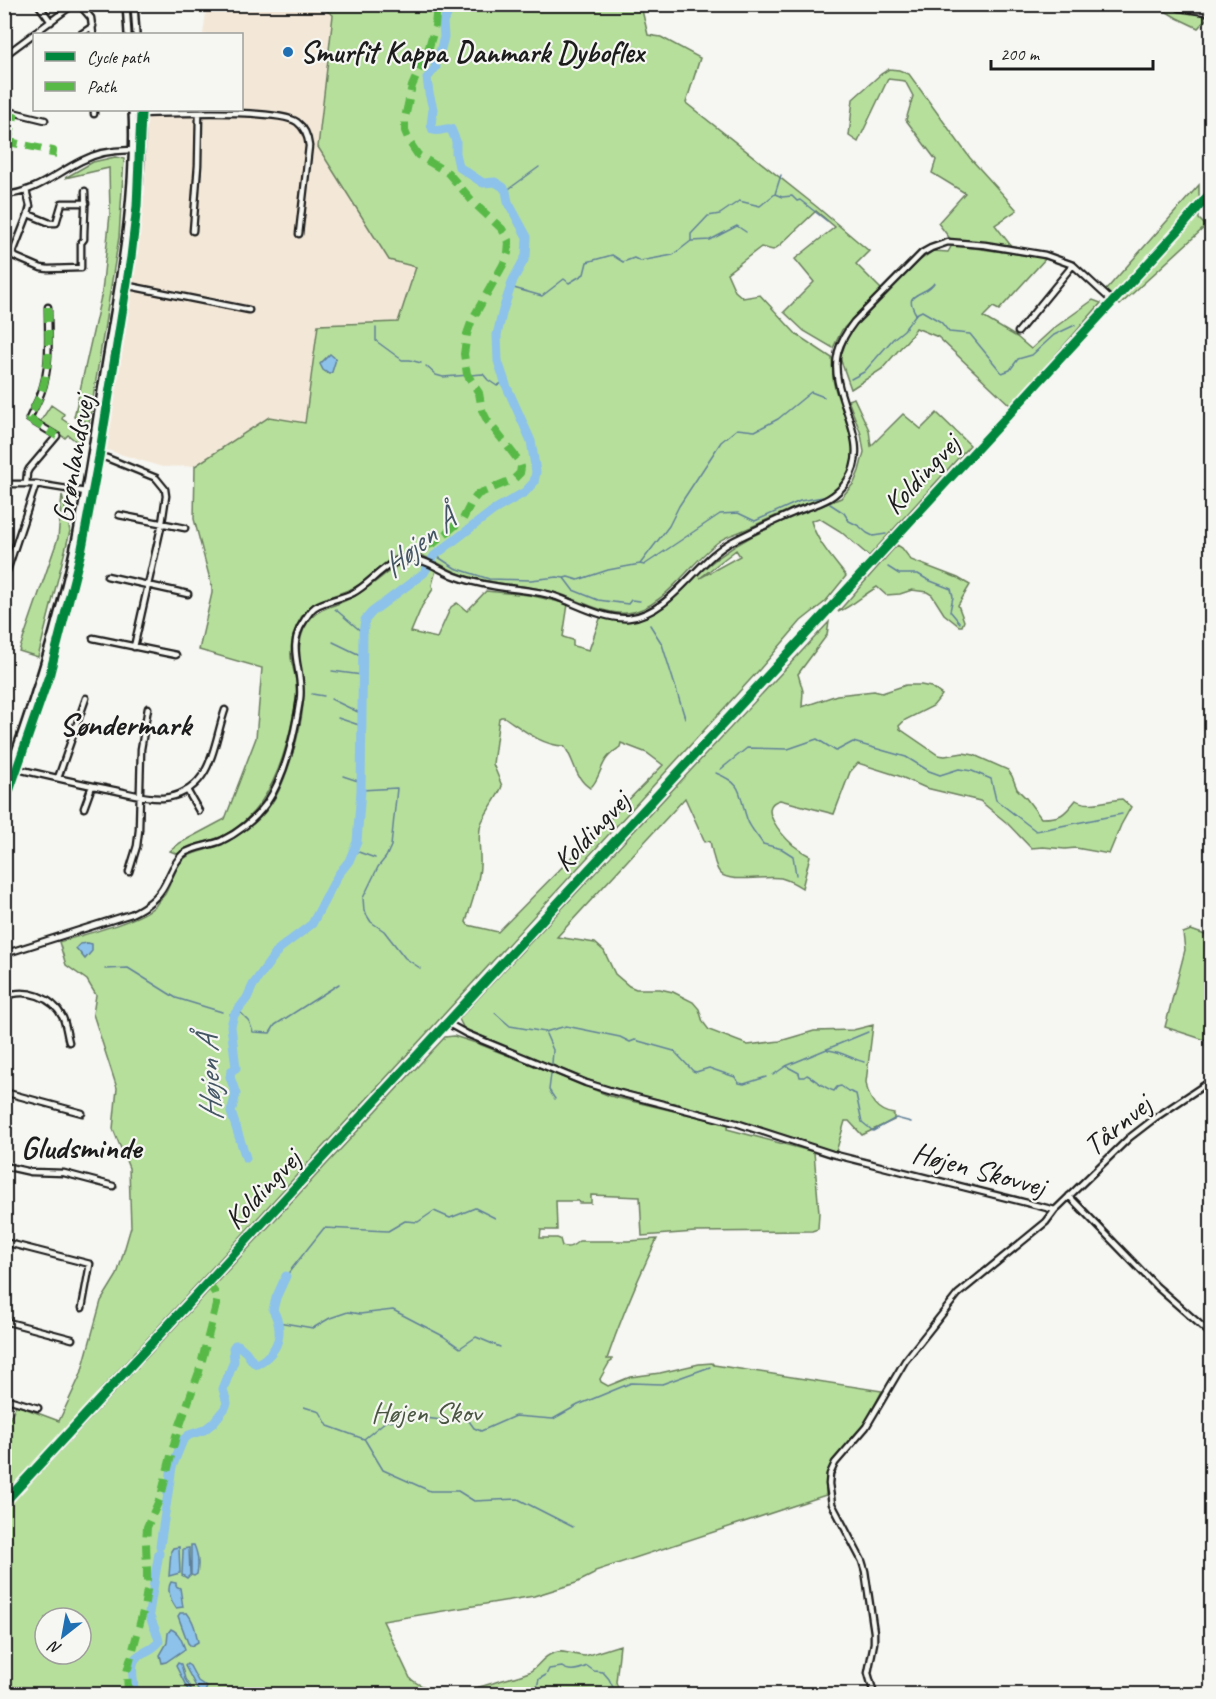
<svg xmlns="http://www.w3.org/2000/svg" width="1216" height="1699" font-family="Caveat,sans-serif">
	<style>
		.built { fill: #f3e8d8 }
		.green { fill: #b6df9c; stroke: #697e5c; stroke-width: 1.5; fill-rule: evenodd }
		.water { fill: #8dc2ea; stroke: #608098; stroke-width: 1.5 }
		.lines { fill: none; stroke-linecap: round; stroke-linejoin: round }
		.stream { stroke: #608098; stroke-width: 1.5 }
		.river { stroke: #8dc2ea; stroke-width: 9 }
		.minor-casing { stroke: #1c1c1c; stroke-width: 9 }
		.tertiary-casing { stroke: #1c1c1c; stroke-width: 10 }
		.secondary-casing { stroke: #1c1c1c; stroke-width: 10 }
		.minor { stroke: #f6f6f2; stroke-width: 4.5 }
		.tertiary { stroke: #f6f6f2; stroke-width: 5 }
		.secondary { stroke: #f6f6f2; stroke-width: 6 }
		.quiet { stroke: #58b947; stroke-width: 8; stroke-dasharray: 15 8; stroke-linecap: butt }
		.cycleway-casing { stroke: #f6f6f2; stroke-width: 13 }
		.cycleway { stroke: #00873e; stroke-width: 9 }
		.poi-dot { fill: #1f6fb2; stroke: #f6f6f2; stroke-width: 2 }
		.labels { text-anchor: middle; dominant-baseline: central; stroke-width: 4.5; stroke-linejoin: round; paint-order: stroke }
		.poi-label { font-size: 30px; font-weight: bold; fill: #1c1c1c; stroke: #f6f6f2; text-anchor: start }
		.street-label { font-size: 30px; fill: #1c1c1c; stroke: #f6f6f2 }
		.park-label { font-size: 30px; fill: #4a5642; stroke: #f6f6f2 }
		.water-label { font-size: 32px; font-style: italic; fill: #445664; stroke: #f6f6f2 }
		.neighbourhood-label { font-size: 32px; font-weight: bold; fill: #1c1c1c; stroke: #f6f6f2 }
	</style>
	<rect width="100%" height="100%" fill="#f6f6f2"/>
	<filter id="ink" filterUnits="userSpaceOnUse"><feTurbulence type="fractalNoise" baseFrequency=".0167" numOctaves="2"/><feDisplacementMap in="SourceGraphic" scale="12" xChannelSelector="R" yChannelSelector="G"/><feConvolveMatrix kernelMatrix="1 2 1 2 8 2 1 2 1" color-interpolation-filters="sRGB"/></filter>
	<g filter="url(#ink)">
		<path class="built" d="M207 5H318L333 15 318 147 416 266 398 322 318 325 305 423 269 417 195 466 162 467 107 450 131 296 145 189 147 110H242V34H203Z"/>
		<path class="green" d="M318 5H645L641 6 648 35 661 37 700 58 686 103 817 207 869 251 856 264 882 290 842 330 833 348 804 331 784 312 814 282 795 259 835 227 816 211 779 246 773 250 761 247 727 273 735 291 743 298 760 295 797 335 832 358C833 367 832 376 834 384 839 407 858 441 852 465 850 476 840 488 831 493 820 500 808 503 797 507 779 514 762 522 744 530 737 533 727 536 721 540 691 560 664 610 627 613 601 615 577 598 553 592 524 584 494 585 466 576 445 570 425 550 403 554 388 557 376 572 365 581 350 592 333 594 317 602 300 611 290 636 291 655 291 664 295 673 296 681 297 691 296 702 294 712 285 759 269 811 225 835 209 843 191 842 177 854L170 851 180 843 225 819 256 738 262 668 199 650 212 593V587L194 519 195 466 269 417 305 423 318 325 398 322 416 267 389 260 318 147 333 15Z
			M1155 5H1181L1210 15 1198 28 1177 18Z
			M889 69 899 70 909 74 970 158 1017 210 995 225 1012 247 951 240 938 223 965 193 932 173 936 160 906 120 913 96 905 81 888 79 858 142 849 136 853 99 881 74Z
			M115 157 124 159 119 237 89 423 74 417 102 292 110 214 109 168 65 178 93 162Z
			M1199 185V219L1206 226 1120 305 1105 291Z
			M952 245 1046 258 999 310 993 307 983 317 1017 337 1031 349 1054 328 1093 300 1101 303 1011 406 938 337 916 328 911 336 882 369 851 389 840 358 848 336 854 327 915 264 933 251 948 252Z
			M854 398 869 430 871 446 903 414 921 429 937 413 970 445 869 556 840 531 819 518 811 521C817 542 833 559 846 576L825 602 801 621 760 669 102 1388 55 1443 5 1493V1429L16 1405 59 1421 81 1374 101 1301 117 1275 131 1227 129 1168 113 1129 117 1088 93 1014 96 995 87 980 66 965 59 942C82 935 141 921 156 905 158 901 162 898 165 894 172 883 175 863 188 856 196 852 206 850 214 847 237 838 257 825 271 804 286 784 301 730 303 705 305 677 289 641 312 617 320 609 329 607 340 603 350 599 359 594 367 588 395 568 400 555 436 570L432 585 433 589 422 606 411 632 437 638 451 607 457 603 467 611 486 591 529 595 568 604 563 637 573 640V646L589 650 601 616C653 632 665 601 700 572 722 553 745 538 772 527L771 526 841 498 854 483 859 471 864 452 861 434 848 400ZM736 550 740 556 700 578ZM501 717H504C522 729 542 746 564 746 575 760 574 778 590 788 599 781 600 766 608 757 611 753 616 750 620 747L621 743 647 753 663 765 498 932 468 925 466 922C471 904 479 885 480 866 481 852 477 837 481 824 486 811 498 798 502 786L493 764 499 718Z
			M51 405 64 414 62 419 77 429 81 436 77 442 68 435 65 438 40 422Z
			M62 495 70 531 38 657 19 651 58 538Z
			M897 545 902 548 911 560 958 578 970 585 958 605 964 621 962 626H959L944 614 932 595 927 592 912 590 900 594 886 595 877 587C863 595 853 606 838 612Z
			M829 622 827 635 798 674 803 691 802 707 837 695 874 691 882 693 906 685H921L931 687 942 695 933 706 905 720 899 726 900 729 938 755 945 756 963 753 974 755 1008 770 1012 776 1017 789 1026 798 1041 818C1061 818 1063 816 1076 800 1088 808 1108 800 1122 799L1131 807 1121 825 1109 854 1076 848 1065 849 1043 847 1031 848 1007 823 980 801 926 788 899 776 858 763 850 772 834 814 780 800C755 806 784 837 793 845 798 849 804 853 810 856L802 888C796 884 788 880 781 878 765 875 730 884 720 873 714 866 712 850 710 841L705 842 685 798 557 937 595 943 604 951 615 974 629 986 636 989H660L673 992 693 1002 699 1009 703 1022 709 1030 748 1045 780 1041 814 1031 853 1030 873 1025 866 1082C868 1099 877 1112 894 1114V1120L862 1135 849 1121H845L836 1152 730 1118 610 1087 585 1079 464 1029 459 1019Z
			M1191 930 1211 937V1035H1207L1205 1040 1165 1027 1185 950 1183 933Z
			M454 1036 479 1044 610 1096 729 1124 727 1129 814 1152 819 1213 818 1229 812 1231 695 1232 642 1236 640 1197 591 1195V1203H579L578 1201H556L557 1230H541L540 1238H557L560 1239 562 1246C569 1249 574 1245 579 1241H628L657 1239C638 1278 621 1318 607 1359H612V1361L609 1363 600 1379 601 1382 608 1386 630 1377 660 1373 699 1364 712 1363 714 1365 882 1391 868 1418 858 1433 831 1464 826 1475V1495L595 1571 594 1574 576 1583 534 1596 383 1621 410 1678C415 1683 419 1685 426 1687 452 1697 468 1690 493 1683 505 1679 517 1677 529 1672 539 1667 542 1656 554 1653 565 1649 574 1656 585 1656L620 1645 616 1682 620 1694H5L4 1511 445 1037ZM45 1618H81V1654H45Z"/>
		<path class="water" d="M330 354 336 359 332 372 329 374 323 370 320 364Z
			M88 943 92 944V951L85 959 76 948 80 944Z
			M191 1545H194C198 1554 199 1564 197 1574L194 1576 191 1575Z
			M179 1547 180 1573 169 1576 171 1551 173 1548Z
			M189 1548 190 1575 187 1578 182 1575 183 1552V1549Z
			M171 1582 176 1583V1586L180 1588 183 1607 176 1608C171 1601 166 1590 171 1582Z
			M180 1613H187C194 1621 196 1632 198 1642L191 1646 188 1643 178 1616Z
			M171 1629C179 1632 182 1641 185 1649L166 1662 162 1663 160 1655 167 1643 168 1633Z
			M178 1663 181 1664 185 1679 194 1694H190L176 1666Z
			M187 1664 190 1666 198 1681 207 1687 204 1694H200L185 1666Z"/>
		<g class="lines">
			<path class="stream" d="M506 191 539 167
				M775 194 781 175
				M692 241 710 240 737 226 746 232
				M510 287 542 296 564 279 569 283 584 274 587 262 612 255 623 262 634 258 640 261 673 255 691 241V234L708 216 720 214 739 201 760 206 775 194 782 197 792 196 797 201 800 200 827 221
				M916 314C906 297 913 297 926 290 928 289 933 285 934 283
				M376 328V341L402 360H410L421 363
				M426 366 436 375 443 377 483 374 488 380 497 386 505 381
				M851 379 864 372 893 339 904 330 916 314 922 311 941 322 949 332 970 334 1002 373 1010 370 1018 359 1032 355 1054 335 1075 325
				M830 504 844 513 849 521 859 526 867 533 873 536 886 534
				M435 555 455 568 489 579 531 580 557 577 564 578 573 590 598 600 628 604 631 600 640 601
				M640 564 669 526 679 506 721 442 737 429 755 431 778 419 811 392 824 397
				M888 567 899 574H918L928 580 951 589 953 597 950 611 960 623
				M564 578 568 577 578 580 608 570 640 564 644 565 720 514 738 513 755 521 800 501 823 497
				M335 609 363 633
				M650 625 662 644 685 718
				M333 642 362 656
				M332 671 362 675
				M312 694 324 696
				M331 699 362 714
				M338 718 362 726
				M721 769 747 748 788 749 817 739 836 751 853 742 906 757 929 771 940 775 959 769 972 771 991 779 996 800 1036 831 1122 814
				M716 773C745 785 738 793 747 819 750 828 758 836 763 844L782 849 793 856 796 875
				M343 776 361 782
				M361 790 397 788 391 846 386 857 378 867 363 898 364 911 371 922 384 931 405 958 420 968
				M353 850 375 858
				M105 969 128 968 176 998 222 1012
				M238 1010 249 1021 253 1032 270 1033 275 1025 339 984
				M495 1013 510 1026 545 1032 566 1026 620 1037 630 1042 635 1040 674 1051 693 1071 696 1072 709 1068 735 1077 739 1083 744 1084 766 1077
				M230 1014 234 1015
				M546 1034 553 1050 552 1064
				M828 1050C841 1051 852 1059 864 1062
				M786 1066 799 1073 800 1077H804L807 1075C816 1080 824 1088 834 1091L837 1087 841 1086 848 1091 856 1094 862 1122 873 1131 896 1118 911 1122
				M551 1074 549 1090 555 1099
				M773 1075 786 1066 868 1032
				M286 1276 324 1228 388 1231 405 1221 418 1222 434 1211 450 1218 475 1208 495 1218
				M278 1322 313 1328 330 1318 348 1312 360 1314 393 1310 443 1336 460 1348 476 1337 500 1347
				M304 1407 320 1412 328 1426 364 1439 386 1421 425 1418 450 1421 464 1414 474 1428 481 1431 515 1416 553 1419 578 1405 631 1383 662 1384 710 1367
				M365 1440 383 1470 430 1491H458L474 1501 518 1499 573 1527
				M532 1694 536 1691 539 1679 546 1675 549 1669 562 1667C570 1673 579 1670 587 1666L594 1671 603 1672 609 1679 616 1694"/>
			<path class="river" d="M246 1158 231 1112 236 1094 230 1077 231 1071 236 1068 231 1026 234 1015 247 998 253 985 279 949 312 924 338 875 349 861 357 842 361 790 363 633 365 620 372 612 424 573 434 556 494 510 525 492 534 482 536 472 531 441 506 385 498 361 497 335 503 310 513 280 526 256 527 237 508 202 506 191 503 187 495 182 483 183 459 167 456 153V141L451 129C444 128 440 132 433 130L431 125 433 109 429 93 427 78 436 67 434 60 440 52 444 37 443 22 447 15 445 4
				M160 1546 172 1467 183 1440 189 1435 204 1430 213 1423 225 1408 227 1403 223 1389 234 1361 233 1348 235 1345H238L246 1352 253 1362 257 1364C279 1352 285 1332 273 1310L276 1298 286 1276
				M134 1694C135 1683 128 1663 138 1656 147 1650 151 1651 159 1642 158 1632 151 1623 149 1613L159 1553"/>
			<g class="minor-casing">
				<path id="minor" d="M38 4 51 22
					M79 4 91 18 93 34
					M1173 4 1180 8 1212 13
					M81 34 93 26
					M4 56 74 4
					M4 110 45 120
					M94 110V114
					M133 114C162 114 278 108 297 122 305 128 308 137 309 146L299 234
					M4 195C35 193 55 174 81 161 99 152 120 149 140 151
					M28 214 50 223H56L62 203H86
					M193 231 198 165 199 114
					M4 252 41 268 48 269 81 268V243L84 239C84 222 86 208 85 191
					M12 255 28 214 30 206 26 190
					M119 284 249 310
					M1018 332 1073 265
					M91 455 107 458 156 478 165 489 166 496 162 523 134 647
					M4 484H36L92 493
					M26 484 27 473 29 469 57 436 29 419C33 410 38 401 41 393 51 366 48 335 48 307
					M119 515 185 528
					M107 576 188 594
					M4 580 36 484
					M93 638 176 655
					M10 766 22 770C52 777 82 784 113 790 129 793 146 799 163 798 178 797 193 789 202 776 214 759 218 730 225 710
					M58 778 86 698
					M187 790 199 811
					M84 808 92 786
					M129 872 137 846 139 830 141 749 148 708
					M4 954 131 914C146 907 158 898 165 884 171 873 174 862 183 854 194 846 209 846 221 841 238 833 255 819 266 804 285 777 295 732 300 699 304 671 285 648 304 621 307 616 311 610 315 607 326 600 341 599 353 593 372 583 384 562 406 559 424 557 439 570 455 576 468 581 481 584 494 586 515 590 537 590 557 597 579 605 605 620 629 618 673 613 697 558 735 540 753 531 770 523 788 515 811 504 832 504 847 481 875 440 827 396 838 352 841 341 847 331 854 322L922 253 931 248 948 242 985 245 1045 255 1073 265 1112 301
					M4 997C26 987 53 997 63 1018 66 1025 67 1035 69 1042
					M447 1023 467 1034 586 1083 612 1091 736 1123 832 1154 1055 1210 1046 1222 958 1294 905 1361 866 1427 835 1463 830 1474 829 1484 832 1504 862 1561 865 1571 874 1632V1643L868 1673 874 1694
					M4 1092 82 1113
					M4 1166 31 1172 64 1173 113 1186
					M1069 1196 1156 1286 1212 1335
					M1055 1210 1129 1138 1155 1118 1212 1080
					M4 1242 90 1264 82 1308
					M4 1321 72 1339
					M4 1398 38 1408"/>
			</g>
			<g class="tertiary-casing">
				<path id="tertiary" d="M126 4 128 34
					M134 4 136 34
					M4 783C37 693 65 601 82 507 91 460 97 414 105 367 119 282 136 196 132 110
					M4 806C35 724 61 640 81 554 96 488 105 420 116 353 129 273 144 191 141 110"/>
			</g>
			<g class="secondary-casing">
				<path id="secondary" d="M4 1503 1178 231 1212 191"/>
			</g>
			<use href="#minor" class="minor"/>
			<use href="#tertiary" class="tertiary"/>
			<use href="#secondary" class="secondary"/>
			<path class="quiet" d="M4 141 53 151 52 157
				M8 142 15 113
				M4 164 10 142
				M48 307C48 335 51 366 41 393 38 401 33 410 29 419L57 436
				M408 559 418 549 434 543 463 519 471 503 478 494 514 479 520 473 521 467 519 461 487 420 482 410 479 393 467 374 464 354 467 334 472 320 503 265 508 253 509 242 502 229 475 204 448 173 418 155 410 143 405 131V118L412 86 429 47 435 26 437 4
				M128 1694 127 1672 144 1608 147 1590V1569L146 1543 147 1527 161 1496 176 1436 199 1372 217 1301 215 1293 208 1283"/>
			<g class="cycleway-casing">
				<path id="cycleway" d="M4 806 50 673 82 548 99 457 131 257 137 206 141 114 142 110
					M4 1503 1178 231 1212 191"/>
			</g>
			<use href="#cycleway" class="cycleway"/>
		</g>
	</g>
	<circle class="poi-dot" cx="288" cy="52" r="6"/>
	<g class="labels">
		<g class="poi-label">
			<text x="300" y="52">Smurfit Kappa Danmark Dyboflex</text>
		</g>
		<g class="street-label">
			<text transform="translate(73 459) rotate(-80)">Grønlandsvej</text>
			<text transform="translate(921 474) rotate(-47)">Koldingvej</text>
			<text transform="translate(591 831) rotate(-47)">Koldingvej</text>
			<text transform="translate(1117 1125) rotate(-40)">Tårnvej</text>
			<text transform="translate(979 1169) rotate(15)">Højen Skovvej</text>
			<text transform="translate(262 1189) rotate(-47)">Koldingvej</text>
		</g>
		<g class="park-label">
			<text x="426" y="1412">Højen Skov</text>
		</g>
		<g class="water-label">
			<text transform="translate(418 543) rotate(-40)">Højen Å</text>
			<text transform="translate(209 1079) rotate(-93)">Højen Å</text>
		</g>
		<g class="neighbourhood-label">
			<text x="125" y="724">Søndermark</text>
			<text x="81" y="1147">Gludsminde</text>
		</g>
	</g>
	<rect width="1216" height="1699" fill="none" stroke="#f6f6f2" stroke-width="24"/>
	<rect x="12" y="12" width="1192" height="1675" fill="none" stroke="#1c1c1c" stroke-width="2" filter="url(#ink)"/>
	<rect x="33" y="33" width="210" height="78" fill="#f6f6f2" stroke="#9f9f9c" stroke-width="1.5"/>
	<rect x="45" y="52" width="30" height="9" fill="#00873e" stroke="#9f9f9c" stroke-width="1.5"/>
	<text x="87" y="63" font-size="18" fill="#1c1c1c">Cycle path</text>
	<rect x="45" y="82" width="30" height="9" fill="#58b947" stroke="#9f9f9c" stroke-width="1.5"/>
	<text x="87" y="93" font-size="18" fill="#1c1c1c">Path</text>
	<g transform="translate(63 1636) rotate(211)"><circle r="28" fill="#f6f6f2" stroke="#9f9f9c" stroke-width="1.5"/>
	<path d="M0-4.5L10 22L0 15L-10 22Z" fill="#1f6fb2"/>
	<text y="-9" font-size="16" font-weight="bold" text-anchor="middle" fill="#1c1c1c">N</text>
	</g>
	<path d="M991 60v9h162v-9" fill="none" stroke="#1c1c1c" stroke-width="3"/>
	<text x="1000" y="60" font-size="18" fill="#1c1c1c" stroke="#f6f6f2" stroke-width="4.5" paint-order="stroke">200 m</text>
</svg>
